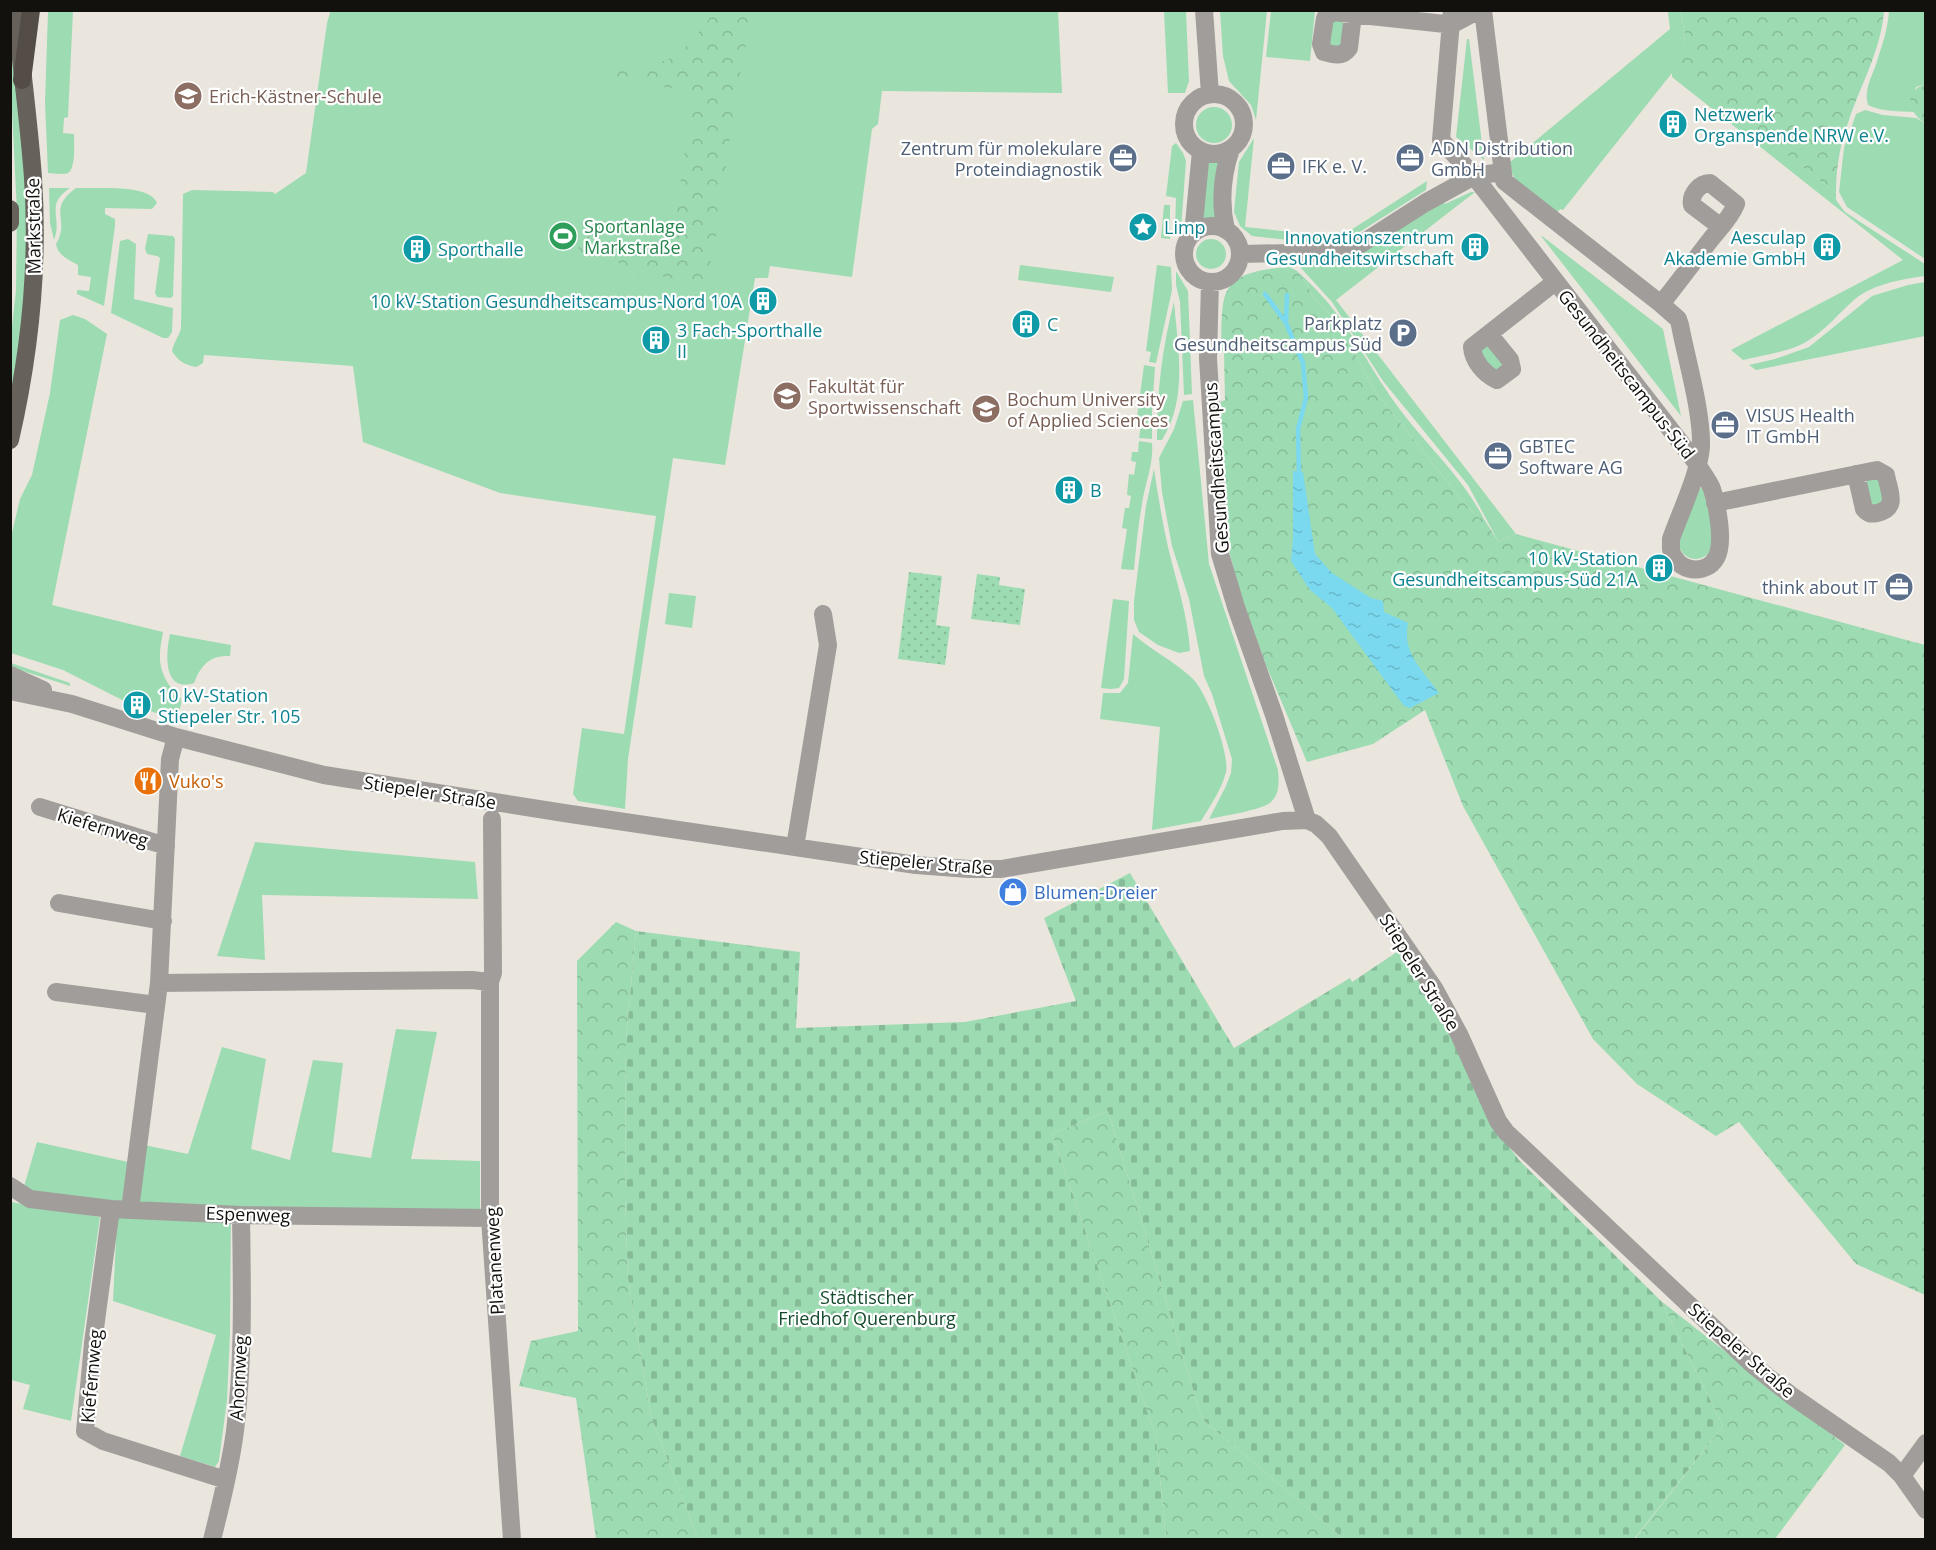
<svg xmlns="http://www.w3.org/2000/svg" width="1936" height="1550" font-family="'Open Sans',sans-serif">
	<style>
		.green { fill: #9ddbb2 }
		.forest { fill: url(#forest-crowns) }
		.cemetery { fill: url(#cemetery-stones) }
		.garden { fill: url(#garden-dots) }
		.water { fill: url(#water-ripples) }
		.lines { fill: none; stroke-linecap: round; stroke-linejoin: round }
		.stream { stroke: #7ad8ef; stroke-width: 4.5 }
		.minor { stroke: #a19d9b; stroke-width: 18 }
		.major { stroke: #67615c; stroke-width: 18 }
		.highway { stroke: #534c47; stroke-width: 18 }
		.labels { text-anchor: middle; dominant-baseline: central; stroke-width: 4.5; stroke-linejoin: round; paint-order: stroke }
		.education-label { font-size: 18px; fill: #785e54; stroke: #fff; text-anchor: start }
		.culture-label { font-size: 18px; fill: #0d838f; stroke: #fff; text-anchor: start }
		.service-label { font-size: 18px; fill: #4e5e75; stroke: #fff; text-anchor: start }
		.street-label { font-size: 18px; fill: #12110e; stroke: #fff }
		.leisure-label { font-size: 18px; fill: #27864d; stroke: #fff; text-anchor: start }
		.food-label { font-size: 18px; fill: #c56008; stroke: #fff; text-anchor: start }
		.shop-label { font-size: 18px; fill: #366cbe; stroke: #fff; text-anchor: start }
		.park-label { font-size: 18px; fill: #154a2c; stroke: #fff }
	</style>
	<defs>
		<pattern id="forest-crowns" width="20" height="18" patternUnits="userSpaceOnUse" patternTransform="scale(1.5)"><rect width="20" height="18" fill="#9ddbb2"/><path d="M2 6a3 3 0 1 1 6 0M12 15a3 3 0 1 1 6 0" fill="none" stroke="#86bb98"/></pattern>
		<pattern id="cemetery-stones" width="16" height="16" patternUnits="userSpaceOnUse" patternTransform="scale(1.5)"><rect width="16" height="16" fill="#9ddbb2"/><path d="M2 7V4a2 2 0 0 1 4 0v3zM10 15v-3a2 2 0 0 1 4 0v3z" fill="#86bb98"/></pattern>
		<pattern id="garden-dots" width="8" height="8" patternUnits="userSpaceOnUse" patternTransform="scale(1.5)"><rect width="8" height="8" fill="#9ddbb2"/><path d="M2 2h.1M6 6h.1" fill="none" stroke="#86bb98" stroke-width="1.8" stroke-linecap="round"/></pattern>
		<pattern id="water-ripples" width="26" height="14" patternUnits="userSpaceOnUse" patternTransform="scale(1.5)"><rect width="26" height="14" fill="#7ad8ef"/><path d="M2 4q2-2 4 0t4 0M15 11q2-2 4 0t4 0" fill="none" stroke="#68b8cc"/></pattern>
	</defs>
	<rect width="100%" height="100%" fill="#eae6dd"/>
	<path class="green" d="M48 11H73L68 117 64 118 63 133 74 134C74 142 76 169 68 173 63 175 53 173 48 173L45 103Z
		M329 11H1058L1062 93 882 91 878 124 872 129 852 277 770 266 768 278H755L725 465 673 458 628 759 625 809 578 801 573 794 582 728 624 734 656 516 500 493 363 442 353 366 204 355 203 363 196 367C185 365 178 361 172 351 174 341 179 337 181 328L183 194 192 190 273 192 275 194 306 173 327 23 330 13Z
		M1164 11H1186L1189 81 1185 93H1168Z
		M1220 11H1267L1256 120 1251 105 1229 81 1223 56Z
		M1271 11H1315L1310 61 1266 57Z
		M1668 11H1680L1685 34 1681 71 1836 193V200L1845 212 1925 264V276C1902 279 1874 284 1855 299 1839 313 1825 331 1806 342 1788 352 1763 355 1743 360L1731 350 1903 260 1672 77V73L1563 210 1560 209 1557 213 1515 179 1512 173 1510 162 1670 29Z
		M1889 11H1925V84L1916 87 1911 104 1915 112C1899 111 1882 112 1868 105 1863 88 1874 74 1878 58 1883 43 1888 27 1889 11Z
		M11 12 28 213 27 292 10 413V344L16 291 17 212 11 90Z
		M1332 20H1340L1343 22 1344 46H1330L1329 42Z
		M1467 39H1469L1484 160 1456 137Z
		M1196 125a18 18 0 1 1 36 0a18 18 0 1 1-36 0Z
		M1865 110 1883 115 1916 118 1925 123V259L1847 207 1839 192 1844 148 1856 114Z
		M1254 138 1245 227 1340 237 1427 181 1426 190 1358 233 1339 240 1317 243 1252 236 1240 226 1234 212 1239 162Z
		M1176 143 1183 153 1186 161 1181 229 1177 234 1175 229 1176 198 1166 196 1172 146Z
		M1205 160H1221L1216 220 1200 221Z
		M49 188H70C44 205 63 217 54 240L50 223Z
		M76 188C94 189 150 183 157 203L152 209 105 208V214L115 219V226L104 306 77 294V290L89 291 91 277 78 275V265C69 260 58 256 56 244 71 219 46 210 76 188Z
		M1471 192H1475L1336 300 1516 534 1498 541 1468 485 1383 381 1332 302 1300 267 1303 261 1443 201 1445 204Z
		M1164 205H1170V239L1161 238Z
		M148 234 173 236 175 239 173 296 171 298 157 297 155 293 160 258 157 256 147 254 145 249Z
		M1542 236 1663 329 1681 416 1541 236Z
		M1196 254a15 15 0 1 1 30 0a15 15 0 1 1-30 0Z
		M128 239 136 244 134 299 173 308 172 332 168 338H163L111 313 120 241Z
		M1020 265 1114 277 1111 292 1018 280Z
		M1157 265 1171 267 1172 290 1156 363 1149 362 1151 352 1146 351Z
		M1176 271 1188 291 1192 394 1184 395 1180 302 1176 285Z
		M1297 271C1308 281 1319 292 1329 304 1355 335 1373 374 1398 407 1426 445 1462 476 1484 519L1478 517 1466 505 1374 390 1342 328 1312 295 1307 284Z
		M1925 282V336L1756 370 1749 365 1775 359 1809 347 1872 296 1908 285Z
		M1174 302C1178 349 1188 399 1162 440H1157C1157 392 1162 348 1174 302Z
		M73 315 85 319 107 334 52 605 163 632C160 649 157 662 165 678 175 699 189 689 176 719L140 708 142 702 133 698 130 704 63 670 11 653V537L20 499 32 475 50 393 60 320Z
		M1488 345 1504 366 1493 371 1479 350Z
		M1144 365 1155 367 1152 411V439L1139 438 1142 418 1137 417Z
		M1193 400 1209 564 1278 770C1279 781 1280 794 1271 802 1263 810 1222 816 1209 819L1226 786 1231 773 1232 759 1212 694 1204 676 1189 599 1172 546 1162 492 1159 458 1174 429 1183 401Z
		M1139 441 1152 443C1154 463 1145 483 1142 504 1138 526 1136 548 1134 570L1121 569 1127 529 1122 528 1125 508H1129L1131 496 1127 495 1129 474 1134 475 1136 462 1131 461 1132 452H1138Z
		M1154 469C1158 495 1162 521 1168 547 1176 581 1188 615 1190 651L1179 653 1158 645 1139 632 1134 620V601L1146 506Z
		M1878 476 1884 497 1882 503 1872 505 1866 483 1868 479Z
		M1700 488 1704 489C1707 504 1714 521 1714 536 1714 569 1674 564 1679 536 1681 524 1694 501 1700 488Z
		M669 593 696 596 692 628 665 624Z
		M1113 599 1129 601 1124 679 1119 688 1111 689 1101 688Z
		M170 634 231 645 230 656C210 655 201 665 194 683 162 693 166 652 170 634Z
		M1133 634C1151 650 1174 661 1192 678 1206 690 1230 754 1226 772 1222 789 1210 806 1201 821L1152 830 1160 727 1100 719 1103 693H1120L1128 683Z
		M11 663 70 683V686L11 667Z
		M255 842 475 862 478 899 262 895 265 960 217 956Z
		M396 1029 437 1032 411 1159 480 1161V1209H231L230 1333 227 1400 219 1461 215 1467 180 1456 216 1335 113 1301 117 1219 23 1190 37 1142 142 1165 144 1145 188 1154 222 1047 266 1059 251 1149 290 1160 313 1060 343 1063 332 1152 371 1158Z
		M11 1202 100 1217 71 1421 23 1409 30 1385 11 1380Z"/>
	<path class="forest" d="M713 10 753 11 735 100 718 226 715 243 710 254 712 283 620 272 619 263 588 258 578 251 583 221 593 223 591 239 671 250 693 91 609 79 612 65 637 67 656 64 678 55 707 23Z
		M1680 11H1884C1881 50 1861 84 1849 120 1840 144 1836 168 1836 193L1680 71 1685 34Z
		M1925 84H1926L1925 123C1908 113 1903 92 1925 84Z
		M1290 267 1297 271 1307 284 1312 295 1342 328 1374 390 1466 505 1478 517 1484 519 1498 541 1516 534 1925 645V1295L1856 1264 1739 1122 1716 1136 1637 1084 1593 1039 1463 806 1425 710 1373 744 1307 762 1266 665 1239 590 1229 551 1220 402 1225 400 1224 353 1221 351C1222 335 1220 307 1226 293 1236 270 1269 269 1290 267Z
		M616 922 636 931 626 1040 625 1196 628 1278 651 1416 698 1539H596L576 1398 519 1386 531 1341 578 1331 577 961Z
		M1108 1111 1202 1419 1344 1539H1166L1156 1437 1052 1134Z
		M1661 1301 1845 1445 1775 1539 1634 1540 1723 1426Z"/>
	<path class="cemetery" d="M1130 873 1234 1048 1350 978 1352 982 1400 950 1442 1014 1492 1124 1519 1160 1661 1301 1723 1426 1634 1539H1344L1202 1419 1108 1111 1052 1134 1156 1437 1166 1539H698L651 1416 628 1278 625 1196 626 1040 636 931 800 952 796 1028 965 1022 1076 1001 1044 918Z"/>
	<path class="garden" d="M909 572 942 576 936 625 950 627 945 665 898 659Z
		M977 574 1000 577 999 585 1025 589 1020 625 971 619Z"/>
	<path class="water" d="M1293 471 1303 472 1315 554 1332 573 1371 598 1383 601 1384 612 1408 623C1402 654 1422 669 1439 693L1410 708 1404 706 1332 608 1310 590 1291 561 1293 539Z"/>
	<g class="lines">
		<path class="stream" d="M1265 294 1286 323 1303 363 1306 398 1298 429 1299 475
			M1286 323 1287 295
			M1299 353 1308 343"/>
		<path class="minor" d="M1204 10 1210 94
			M1452 10 1441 140 1474 176 1698 465C1702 473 1709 481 1712 489 1717 505 1725 543 1716 558 1707 574 1683 573 1674 557 1670 552 1671 546 1671 539 1680 513 1699 474 1701 447 1702 411 1687 362 1680 325L1678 319 1661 304 1504 181 1483 10
			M1353 14 1349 48C1343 57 1334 55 1324 52L1321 44 1325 18 1333 12 1445 24 1451 25 1479 10
			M1184 124a30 30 0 1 1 60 0a30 30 0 1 1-60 0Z
			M1184 254a28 28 0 1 1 56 0a28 28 0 1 1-56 0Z
			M1226 230C1220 204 1222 175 1231 149
			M1193 234 1201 151
			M1240 254 1339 252 1361 244 1425 203 1474 176 1502 172
			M1210 282 1208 358 1220 554 1236 607 1274 715 1307 820
			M1661 304C1678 283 1694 261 1711 239 1720 228 1731 217 1736 204L1710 183C1699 183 1690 195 1692 205L1721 227
			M1489 334 1510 360 1512 369 1497 380C1484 374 1473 361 1472 347L1555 282
			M1715 503 1867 472 1877 470 1886 475C1889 492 1899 508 1877 513 1870 514 1868 514 1864 509L1856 474
			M10 675 43 690
			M10 691 72 704 176 737 324 775 564 813 916 865 969 869H1001L1283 821 1307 820 1316 824 1329 836 1434 988 1459 1034 1498 1121 1506 1132 1753 1365 1792 1396 1889 1463 1902 1476 1926 1510
			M40 807 166 846
			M492 819 493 973 490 982V1218L512 1540
			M795 847 828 645 823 614
			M59 903 163 921
			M159 983 472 980 490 982
			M56 992 156 1005
			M10 1186 30 1199 111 1209 241 1215 490 1218
			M111 1209 93 1343 85 1431 103 1441 226 1480
			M130 1210 159 983 170 759 176 737
			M1902 1476 1926 1443
			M212 1540C221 1504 230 1468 235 1431 244 1360 242 1287 241 1215"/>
		<path class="major" d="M10 209V223
			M10 440C30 353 39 267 33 178 29 122 21 66 16 10"/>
		<path class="highway" d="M22 80 31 10"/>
	</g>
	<defs>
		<g id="school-disc" transform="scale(1.5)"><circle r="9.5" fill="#8d6e63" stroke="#fff"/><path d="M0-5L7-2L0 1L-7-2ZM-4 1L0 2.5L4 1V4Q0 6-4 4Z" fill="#fff"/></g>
		<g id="building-disc" transform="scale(1.5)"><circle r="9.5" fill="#0f9aa8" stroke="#fff"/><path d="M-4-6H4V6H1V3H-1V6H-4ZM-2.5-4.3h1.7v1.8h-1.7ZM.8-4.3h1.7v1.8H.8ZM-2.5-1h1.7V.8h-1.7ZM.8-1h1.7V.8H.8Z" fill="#fff"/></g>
		<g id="office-disc" transform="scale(1.5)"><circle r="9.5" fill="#5c6f8a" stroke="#fff"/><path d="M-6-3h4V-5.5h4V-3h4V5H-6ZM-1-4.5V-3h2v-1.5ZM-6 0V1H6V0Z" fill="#fff"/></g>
		<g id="sight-disc" transform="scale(1.5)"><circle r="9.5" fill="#0f9aa8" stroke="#fff"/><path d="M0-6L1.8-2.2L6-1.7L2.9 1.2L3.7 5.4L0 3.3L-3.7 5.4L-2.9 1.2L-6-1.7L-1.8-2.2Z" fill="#fff"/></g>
		<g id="stadium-disc" transform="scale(1.5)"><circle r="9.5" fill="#2e9e5b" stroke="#fff"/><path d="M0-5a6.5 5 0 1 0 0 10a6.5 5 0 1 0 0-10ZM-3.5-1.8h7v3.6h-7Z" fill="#fff"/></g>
		<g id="parking-disc" transform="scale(1.5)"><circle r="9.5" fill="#5c6f8a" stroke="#fff"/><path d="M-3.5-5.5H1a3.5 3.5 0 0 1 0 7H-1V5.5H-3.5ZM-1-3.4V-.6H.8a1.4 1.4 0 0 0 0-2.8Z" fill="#fff"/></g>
		<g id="university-disc" transform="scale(1.5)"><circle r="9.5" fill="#8d6e63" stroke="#fff"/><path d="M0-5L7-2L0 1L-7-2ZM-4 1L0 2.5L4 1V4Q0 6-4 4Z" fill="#fff"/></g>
		<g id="restaurant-disc" transform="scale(1.5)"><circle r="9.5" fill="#e8710a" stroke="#fff"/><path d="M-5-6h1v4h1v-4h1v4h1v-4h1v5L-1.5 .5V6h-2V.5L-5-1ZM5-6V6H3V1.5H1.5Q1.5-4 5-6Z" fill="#fff"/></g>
		<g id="shop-disc" transform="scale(1.5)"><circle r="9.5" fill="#3f7fe0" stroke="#fff"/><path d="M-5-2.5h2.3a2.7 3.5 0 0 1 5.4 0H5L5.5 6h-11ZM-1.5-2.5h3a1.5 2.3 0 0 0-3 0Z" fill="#fff"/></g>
	</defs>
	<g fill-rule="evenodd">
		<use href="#school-disc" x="188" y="96"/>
		<use href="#building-disc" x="1673" y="124"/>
		<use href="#office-disc" x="1123" y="158"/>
		<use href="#office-disc" x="1410" y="158"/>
		<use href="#office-disc" x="1281" y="166"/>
		<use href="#sight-disc" x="1143" y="227"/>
		<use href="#stadium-disc" x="563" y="236"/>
		<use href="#building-disc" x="1475" y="247"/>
		<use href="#building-disc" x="1827" y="247"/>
		<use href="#building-disc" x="417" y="249"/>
		<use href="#building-disc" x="763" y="301"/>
		<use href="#building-disc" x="1026" y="324"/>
		<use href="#parking-disc" x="1403" y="333"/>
		<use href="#building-disc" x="656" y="340"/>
		<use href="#university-disc" x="787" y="396"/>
		<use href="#university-disc" x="986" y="409"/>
		<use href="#office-disc" x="1725" y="425"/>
		<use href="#office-disc" x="1498" y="456"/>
		<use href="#building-disc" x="1069" y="490"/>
		<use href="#building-disc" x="1659" y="568"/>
		<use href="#office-disc" x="1899" y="587"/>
		<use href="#building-disc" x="137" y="705"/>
		<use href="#restaurant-disc" x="148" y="781"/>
		<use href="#shop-disc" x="1013" y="892"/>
	</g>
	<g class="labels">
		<g class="education-label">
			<text x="209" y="96">Erich-Kästner-Schule</text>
			<text x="808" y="386">Fakultät für<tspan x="808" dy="21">Sportwissenschaft</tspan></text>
			<text x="1007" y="399">Bochum University<tspan x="1007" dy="21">of Applied Sciences</tspan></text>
		</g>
		<g class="culture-label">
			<text x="1694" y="114">Netzwerk<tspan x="1694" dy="21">Organspende NRW e.V.</tspan></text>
			<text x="1164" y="227">Limp</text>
			<text x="1454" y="237" text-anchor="end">Innovationszentrum<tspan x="1454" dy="21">Gesundheitswirtschaft</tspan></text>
			<text x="1806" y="237" text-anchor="end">Aesculap<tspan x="1806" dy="21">Akademie GmbH</tspan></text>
			<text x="438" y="249">Sporthalle</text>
			<text x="742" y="301" text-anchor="end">10 kV-Station Gesundheitscampus-Nord 10A</text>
			<text x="1047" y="324">C</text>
			<text x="677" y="330">3 Fach-Sporthalle<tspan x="677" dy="21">II</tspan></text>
			<text x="1090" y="490">B</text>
			<text x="1638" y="558" text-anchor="end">10 kV-Station<tspan x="1638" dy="21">Gesundheitscampus-Süd 21A</tspan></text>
			<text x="158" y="695">10 kV-Station<tspan x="158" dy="21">Stiepeler Str. 105</tspan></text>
		</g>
		<g class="service-label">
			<text x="1102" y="148" text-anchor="end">Zentrum für molekulare<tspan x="1102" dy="21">Proteindiagnostik</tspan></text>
			<text x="1431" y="148">ADN Distribution<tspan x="1431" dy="21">GmbH</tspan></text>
			<text x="1302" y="166">IFK e. V.</text>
			<text x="1382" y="323" text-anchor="end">Parkplatz<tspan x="1382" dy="21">Gesundheitscampus Süd</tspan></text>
			<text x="1746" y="415">VISUS Health<tspan x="1746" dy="21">IT GmbH</tspan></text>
			<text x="1519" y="446">GBTEC<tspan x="1519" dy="21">Software AG</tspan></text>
			<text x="1878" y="587" text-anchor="end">think about IT</text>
		</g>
		<g class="street-label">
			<text transform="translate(33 226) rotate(-91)">Markstraße</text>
			<text transform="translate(1627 374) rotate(52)">Gesundheitscampus-Süd</text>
			<text transform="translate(1216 468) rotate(-94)">Gesundheitscampus</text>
			<text transform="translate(430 792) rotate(9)">Stiepeler Straße</text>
			<text transform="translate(103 827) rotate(17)">Kiefernweg</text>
			<text transform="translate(926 862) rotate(5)">Stiepeler Straße</text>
			<text transform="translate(1420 972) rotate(58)">Stiepeler Straße</text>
			<text transform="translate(248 1214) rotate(2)">Espenweg</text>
			<text transform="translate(494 1261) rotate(-93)">Platanenweg</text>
			<text transform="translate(1742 1350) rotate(41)">Stiepeler Straße</text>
			<text transform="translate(91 1376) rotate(-85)">Kiefernweg</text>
			<text transform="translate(238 1378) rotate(-87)">Ahornweg</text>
		</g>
		<g class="leisure-label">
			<text x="584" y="226">Sportanlage<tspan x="584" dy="21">Markstraße</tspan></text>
		</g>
		<g class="food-label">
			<text x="169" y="781">Vuko's</text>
		</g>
		<g class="shop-label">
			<text x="1034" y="892">Blumen-Dreier</text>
		</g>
		<g class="park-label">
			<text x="867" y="1297">Städtischer<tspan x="867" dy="21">Friedhof Querenburg</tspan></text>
		</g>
	</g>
	<rect width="1936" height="1550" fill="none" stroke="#12110e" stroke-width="24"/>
</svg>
